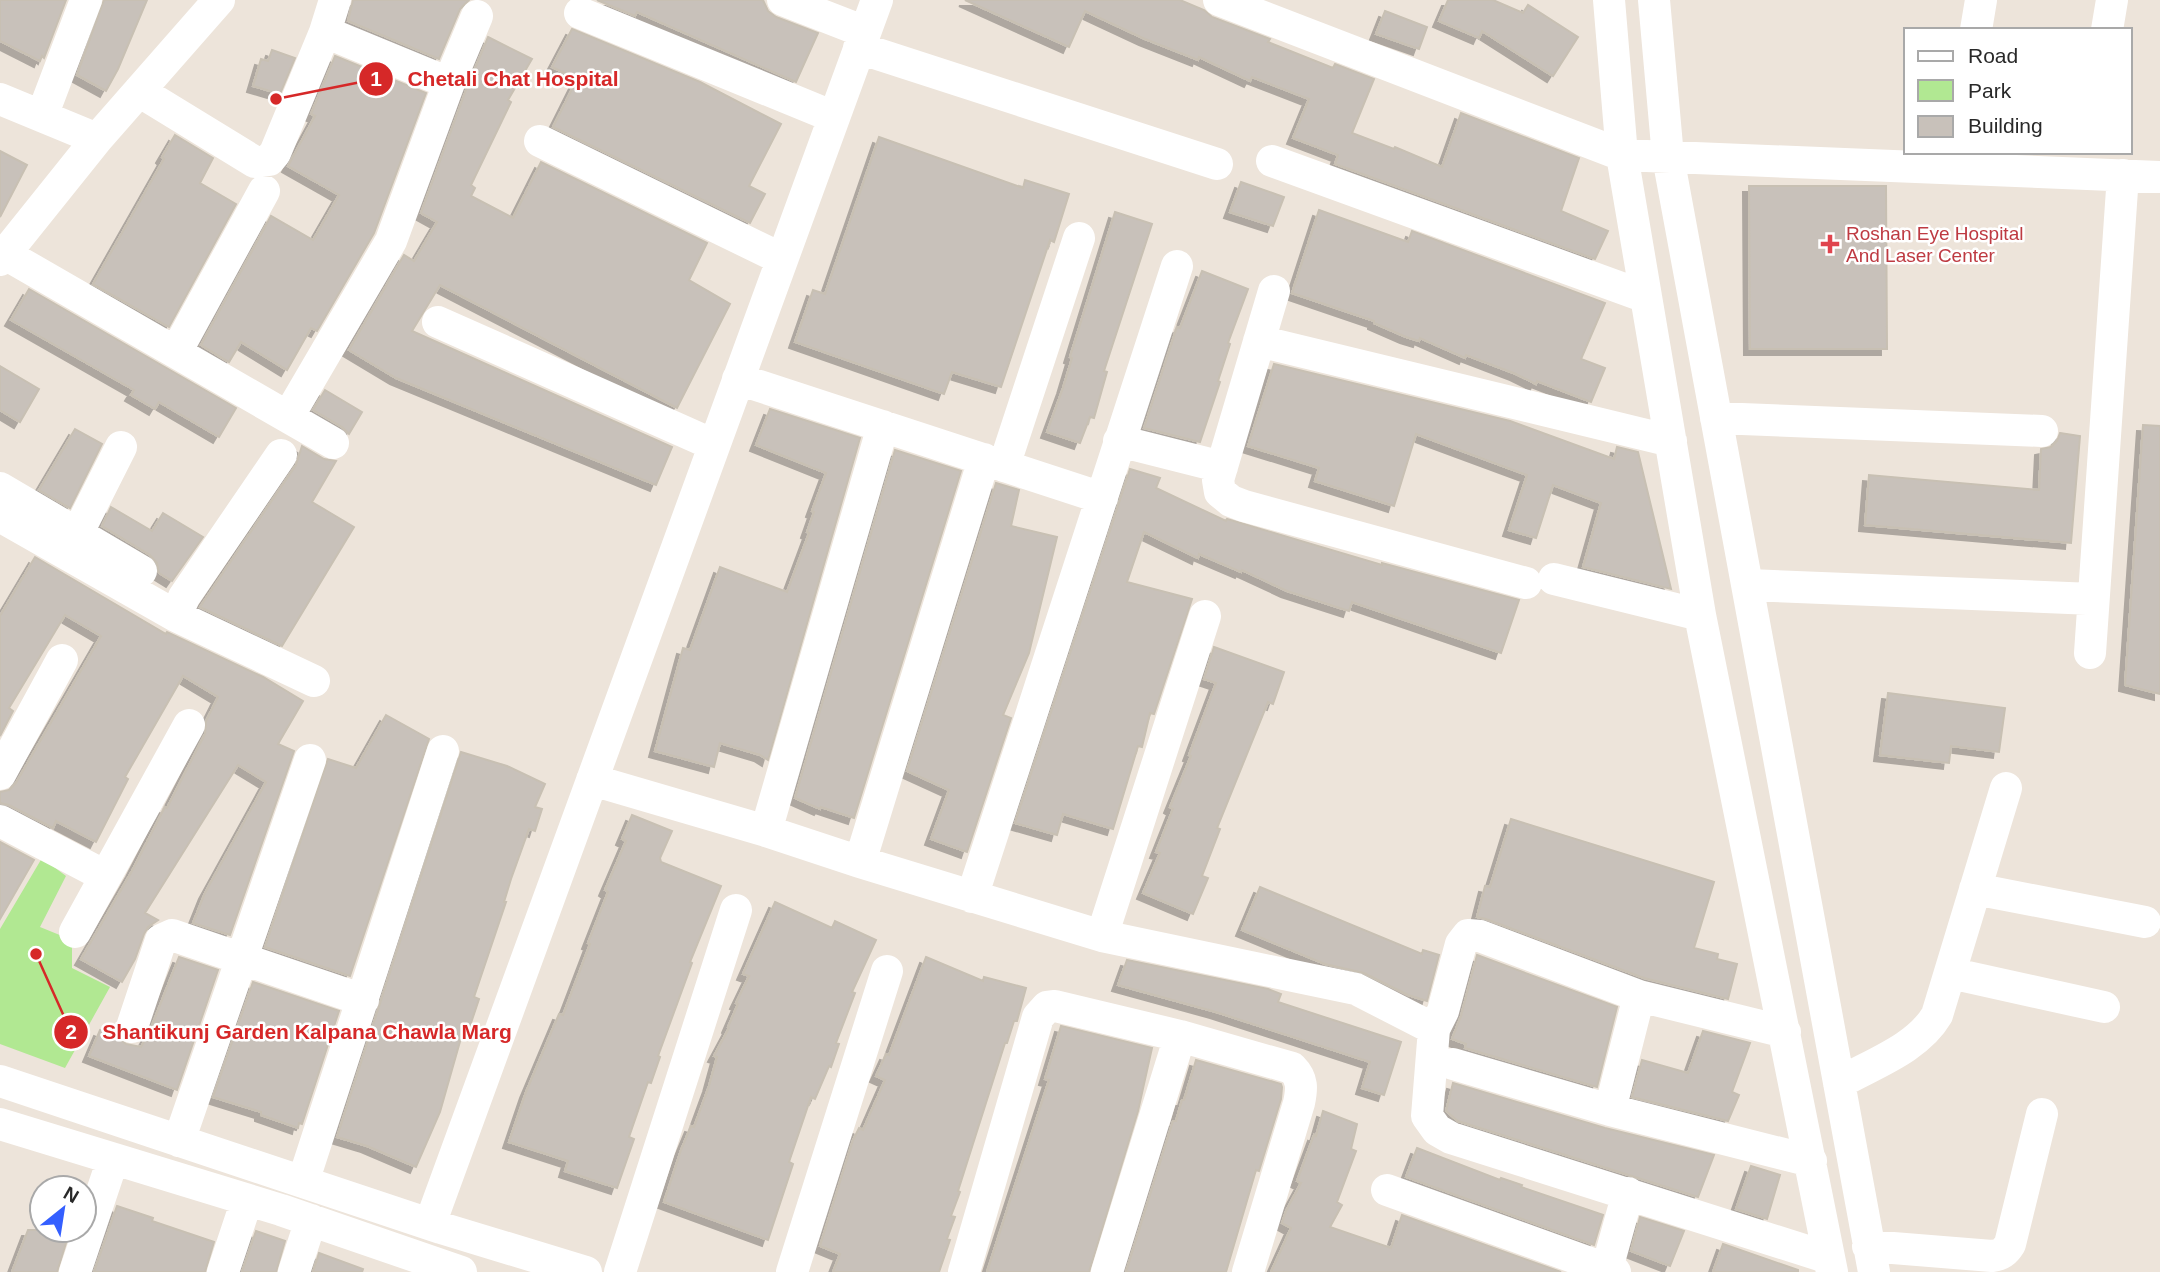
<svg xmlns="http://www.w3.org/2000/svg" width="2160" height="1272" font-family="Helvetica,sans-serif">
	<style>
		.green { fill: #b1e892 }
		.building { fill: #c8c1ba; stroke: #c8c0b3; stroke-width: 2; filter: url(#shadow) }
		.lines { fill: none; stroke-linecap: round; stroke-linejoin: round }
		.minor { stroke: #fff; stroke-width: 32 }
		.health-dot { fill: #e0444e; stroke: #fff; stroke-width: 2.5 }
		.labels { text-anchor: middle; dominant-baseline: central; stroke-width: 5; stroke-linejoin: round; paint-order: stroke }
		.health-label { font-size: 19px; fill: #be3a42; stroke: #fff; text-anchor: start }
		.leader { fill: none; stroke: #d62828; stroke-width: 2.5 }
		.callout-dot { fill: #d62828; stroke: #fff; stroke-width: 2.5 }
		.mark-label { font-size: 21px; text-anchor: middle; font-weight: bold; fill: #fff }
		.callout-label { font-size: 21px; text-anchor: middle; font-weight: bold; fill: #d62828; stroke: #fff; stroke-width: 5; stroke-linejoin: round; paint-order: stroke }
	</style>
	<defs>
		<filter id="shadow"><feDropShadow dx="-6" dy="6" stdDeviation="0" flood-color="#0004"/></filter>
	</defs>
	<rect width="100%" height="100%" fill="#ede4da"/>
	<path class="green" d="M42 858 66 876 40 927 72 940V968L110 987 65 1068 0 1044V929Z"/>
	<path class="building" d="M0 0H66L44 58 42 56 40 61 0 41Z
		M104 0H147L118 69 106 91 77 75Z
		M353 0H469L460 9 439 59 348 21Z
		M597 0H763L768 11 776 17 818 33 796 82 637 12 635 16Z
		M965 0H1180L1204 10 1212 17 1270 39 1268 42 1333 68 1335 64 1374 79 1352 133 1394 149 1395 147 1442 167 1461 113 1579 158 1561 211 1608 231 1595 259 1335 164 1338 155 1293 138 1309 99 1252 77 1250 81 1199 57 1198 60 1145 39 1085 11 1069 47Z
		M1448 0H1493L1523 13 1528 5 1578 37 1553 76 1482 31 1479 38 1439 21Z
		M1385 11 1427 27 1419 49 1376 34Z
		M572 29 700 82 781 124 749 186 765 194 750 223 553 127 577 79 552 67Z
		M488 37 532 59 508 100 511 102 471 185 475 188 471 196 513 218 541 162 707 243 689 280 730 304 677 408 440 285 412 331 672 447 656 485 396 378 349 350 404 255 414 261 437 222 421 213 466 90Z
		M272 50 295 58 280 94 253 86 261 59 268 61Z
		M335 56 426 93 374 233 317 331 311 328 287 370 241 342 229 362 201 345 271 216 313 240 339 195 288 166 315 116 311 114Z
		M175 135 213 158 200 183 236 204 169 327 93 284 164 159 162 157Z
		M879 137 1023 188 1025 180 1069 194 1054 242 1050 240 1001 387 952 372 944 394 795 342 813 290 825 294Z
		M0 151 27 165 0 217Z
		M1241 182 1284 197 1273 226 1230 212Z
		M1749 186H1886L1887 349H1750Z
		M1319 210 1408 242 1412 231 1605 303 1581 359 1605 368 1591 402 1537 381 1536 384 1516 374 1466 355 1465 358 1420 338 1419 341 1406 337 1374 323V321L1292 293Z
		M1115 212 1152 224 1104 371 1107 372 1094 418 1090 417 1080 443 1047 432 1063 388 1072 358 1070 357Z
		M1202 271 1248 289 1228 343 1230 344 1218 381 1220 382 1200 442 1144 428 1177 327 1180 328Z
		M29 289 236 408 219 437 159 402 155 409 131 395 134 390 11 320Z
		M1274 364 1510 421 1614 459 1617 447 1638 452 1671 589 1583 567 1601 503 1553 485 1536 538 1509 530 1527 475 1416 434 1394 506 1315 481 1319 468 1248 446Z
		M0 366 39 389 20 422 0 410Z
		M325 390 362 412 349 434 342 427 313 410Z
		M770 409 860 438 768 760 760 755 720 743 714 767 655 751 683 648 690 650 720 567 787 592 809 533 807 532 814 512 812 511 826 473 756 445Z
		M2143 425 2160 426V694L2125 685Z
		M75 429 102 444 70 508 39 490Z
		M2060 433 2080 436 2071 543 1865 525 1869 475 2039 490 2041 449 2051 447 2057 441Z
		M302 446 324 459 336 461 312 502 354 527 282 646 200 607 296 465Z
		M895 450 961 471 854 818 821 807 820 809 795 798Z
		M1130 469 1160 478 1156 488 1226 521 1227 519 1382 565V563L1519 600 1501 653 1352 602 1349 611 1287 591 1242 570 1241 572 1199 554 1198 558 1144 532 1127 582 1192 599 1154 714 1150 713 1142 747 1138 746 1113 829 1063 814 1057 835 1015 823Z
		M996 483 1019 490 1011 526 1057 537 1029 653 1003 715 1011 718 967 852 931 839 949 790 907 771Z
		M111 507 152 531 163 513 203 537 172 581 159 573 157 563 150 555 102 526Z
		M35 557 166 634 167 632 263 677 303 701 278 744 294 751 230 935 193 923 205 893 266 782 238 765 145 913 158 920 148 927 144 934 135 959 122 982 81 959 132 871 165 807 167 808 205 734 206 721 218 697 183 676 125 777 128 779 96 842 56 821 53 828 9 805 0 803V792L9 790 16 783 101 636 65 615 9 708 13 711 0 736V616Z
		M1214 647 1284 672 1273 704 1268 702 1217 828 1220 829 1202 876 1208 878 1193 914 1143 893 1160 853 1156 852 1173 809 1170 807 1191 756 1189 755 1216 683 1204 679Z
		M1888 693 2005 708 1999 752 1951 746 1949 763 1880 755Z
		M386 715 429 739 350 976 265 947 328 759 356 768Z
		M461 752 507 766 545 784 535 807 542 809 535 831 529 829 511 879 504 902H506L474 997 479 999 470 1026 465 1024 440 1112 416 1167 367 1146 337 1137Z
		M632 815 672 831 660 858 661 862 721 886 690 962 692 963 658 1056 660 1057 651 1083 648 1082 629 1137 634 1139 617 1188 565 1171 568 1161 509 1142 526 1092 559 1014 563 1015 590 944 588 943 608 892 605 890 626 841 622 839Z
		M1511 819 1714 882 1694 948 1718 954 1717 959 1737 964 1728 999 1644 978 1486 919 1477 917 1485 886 1490 887Z
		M0 842 34 860 0 919Z
		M1260 887 1422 954 1423 950 1439 955 1427 1001 1408 995 1364 973 1325 964 1242 930Z
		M775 902 832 928 835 921 876 940 852 992 855 993 836 1043 839 1044 831 1067 829 1066 815 1099 811 1097 789 1162 793 1164 768 1240 664 1202 681 1150 691 1126 694 1127 709 1086 717 1057 714 1056 729 1028 728 1027 738 1004 736 1003 749 976 743 974Z
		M1477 955 1617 1007 1597 1087 1465 1048 1466 1044 1452 1039 1461 1016Z
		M179 957 218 970 177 1090 89 1056 100 1030 117 1037 126 1044 141 1047 149 1033Z
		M926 957 983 981 984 977 1026 988 1017 1021H1014L1007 1043H1005L958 1191 960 1192 951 1216 955 1217 947 1239 950 1240 939 1272H833L840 1254 820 1246 853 1140 859 1128 863 1130 885 1080 876 1076 886 1054 889 1055Z
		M1127 960 1268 989 1281 994 1278 1002 1401 1042 1384 1095 1362 1088 1370 1062 1216 1012 1118 985Z
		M253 982 339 1011 302 1124 299 1123 298 1128 261 1115V1112L213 1097Z
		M1061 1026 1152 1048 1138 1111 1089 1272H987L1049 1080 1045 1079Z
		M1703 1031 1750 1043 1732 1092 1739 1095 1728 1121 1632 1097 1642 1060 1688 1073Z
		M1196 1060 1281 1084 1282 1087 1281 1099 1259 1171 1256 1170 1226 1272H1126L1173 1121H1176L1182 1100H1184Z
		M1453 1083 1605 1128 1714 1155 1698 1197 1458 1121 1446 1111Z
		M1323 1111 1357 1124 1351 1149 1356 1151 1337 1202 1342 1205 1330 1227 1391 1248 1402 1215 1561 1272H1271L1291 1228 1282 1223 1286 1211 1301 1183 1297 1181 1314 1135 1316 1136Z
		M1417 1148 1500 1180 1501 1178 1522 1185 1521 1187 1603 1215 1594 1245 1406 1177Z
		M1751 1166 1780 1175 1767 1219 1736 1209Z
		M117 1206 153 1218 152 1221 214 1242 205 1272H94Z
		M1640 1217 1684 1231 1670 1266 1631 1251Z
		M28 1230H70L57 1272H12Z
		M256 1231 285 1241 276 1272H242Z
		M1723 1244 1798 1270V1272H1713Z
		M319 1253 363 1269 362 1272H313Z"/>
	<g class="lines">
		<path class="minor" d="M783 0 865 32
			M1219 0 1622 155 2160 177
			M1609 0 1622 155 1700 615 1832 1272
			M1654 0 1668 157 1874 1272
			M580 13 834 117
			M1976 30 1981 0
			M2107 30 2112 0
			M325 32 449 83
			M859 48 1217 164
			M139 91 255 162 269 160 275 153 325 32 335 0
			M0 99 97 139
			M42 116 86 0
			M540 141 782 259
			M1272 161 1646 297
			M5 254 333 443
			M0 260 97 139 219 0
			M1274 291 1218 480 1220 492 1231 501 1244 506 1526 583
			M438 322 714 445
			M1259 341 1671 441
			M176 352 264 191
			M738 379 1102 498
			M288 417 391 241 449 83 477 16
			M1716 418 2042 431
			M1119 441 1222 467
			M1004 466 1079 238
			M0 488 141 571
			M0 516 176 616 314 681
			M68 552 121 447
			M1554 579 1700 615
			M1748 585 2093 599
			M176 616 184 597 281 455
			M2090 653 2123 175
			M0 774 62 660
			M592 780 766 831 860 862 1102 936 1356 989 1434 1029 1427 1116 1437 1130 1451 1138 1829 1258
			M0 821 105 876
			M766 831 883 426
			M860 862 984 459
			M1975 889 2145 922
			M972 897 1177 266
			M75 932 189 725
			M1102 936 1205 616
			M1950 973 2104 1007
			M132 1027 161 940 172 935 363 1000
			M1434 1029 1443 1011 1461 944 1468 935 1480 936 1639 996 1785 1032
			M1453 1064 1610 1110 1811 1161
			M0 1081 441 1228 586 1272
			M1839 1083C1872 1064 1917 1049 1937 1015L2006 788
			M1610 1110 1639 996
			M0 1124 281 1210 461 1272
			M179 1141 310 760
			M303 1182 443 751
			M1387 1190 1615 1272
			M430 1224 877 0
			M1868 1246 1992 1256C2001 1255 2005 1252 2010 1244L2042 1114
			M75 1272 113 1159
			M223 1272 247 1200
			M294 1272 311 1220
			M620 1272 736 910
			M792 1272 887 971
			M964 1272 1038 1017 1047 1007 1055 1006 1180 1036 1292 1068C1303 1079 1302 1089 1299 1103L1248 1272
			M1107 1272 1180 1036
			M1606 1272 1628 1193"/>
	</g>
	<path class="health-dot" d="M1826.5 233.5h7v7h7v7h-7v7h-7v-7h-7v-7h7z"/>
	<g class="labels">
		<g class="health-label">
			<text x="1846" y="233">Roshan Eye Hospital<tspan x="1846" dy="22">And Laser Center</tspan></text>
		</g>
	</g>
	<path class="leader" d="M276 99L376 79M36 954L71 1032"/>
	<g class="callout-dot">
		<circle cx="276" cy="99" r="7"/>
		<circle cx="36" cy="954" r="7"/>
		<circle cx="376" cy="79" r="18"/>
		<circle cx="71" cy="1032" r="18"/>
	</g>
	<g class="mark-label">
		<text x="376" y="86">1</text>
		<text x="71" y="1039">2</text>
	</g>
	<g class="callout-label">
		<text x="513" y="86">Chetali Chat Hospital</text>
		<text x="307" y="1039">Shantikunj Garden Kalpana Chawla Marg</text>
	</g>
	<rect x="1904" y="28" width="228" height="126" fill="#ffffff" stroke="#a9a9a9" stroke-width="2"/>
	<rect x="1918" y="51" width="35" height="10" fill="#ffffff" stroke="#a9a9a9" stroke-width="2"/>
	<text x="1968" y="63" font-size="21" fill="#292929">Road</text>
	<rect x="1918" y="80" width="35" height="21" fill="#b1e892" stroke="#a9a9a9" stroke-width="2"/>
	<text x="1968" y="98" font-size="21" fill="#292929">Park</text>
	<rect x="1918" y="116" width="35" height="21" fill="#c8c1ba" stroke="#a9a9a9" stroke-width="2"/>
	<text x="1968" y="133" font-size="21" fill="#292929">Building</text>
	<g transform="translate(63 1209) rotate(30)"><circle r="33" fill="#ffffff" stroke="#a9a9a9" stroke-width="2"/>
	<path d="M0-5L12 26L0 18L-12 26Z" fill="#345fff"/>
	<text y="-10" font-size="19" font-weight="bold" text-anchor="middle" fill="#292929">N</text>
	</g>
</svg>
